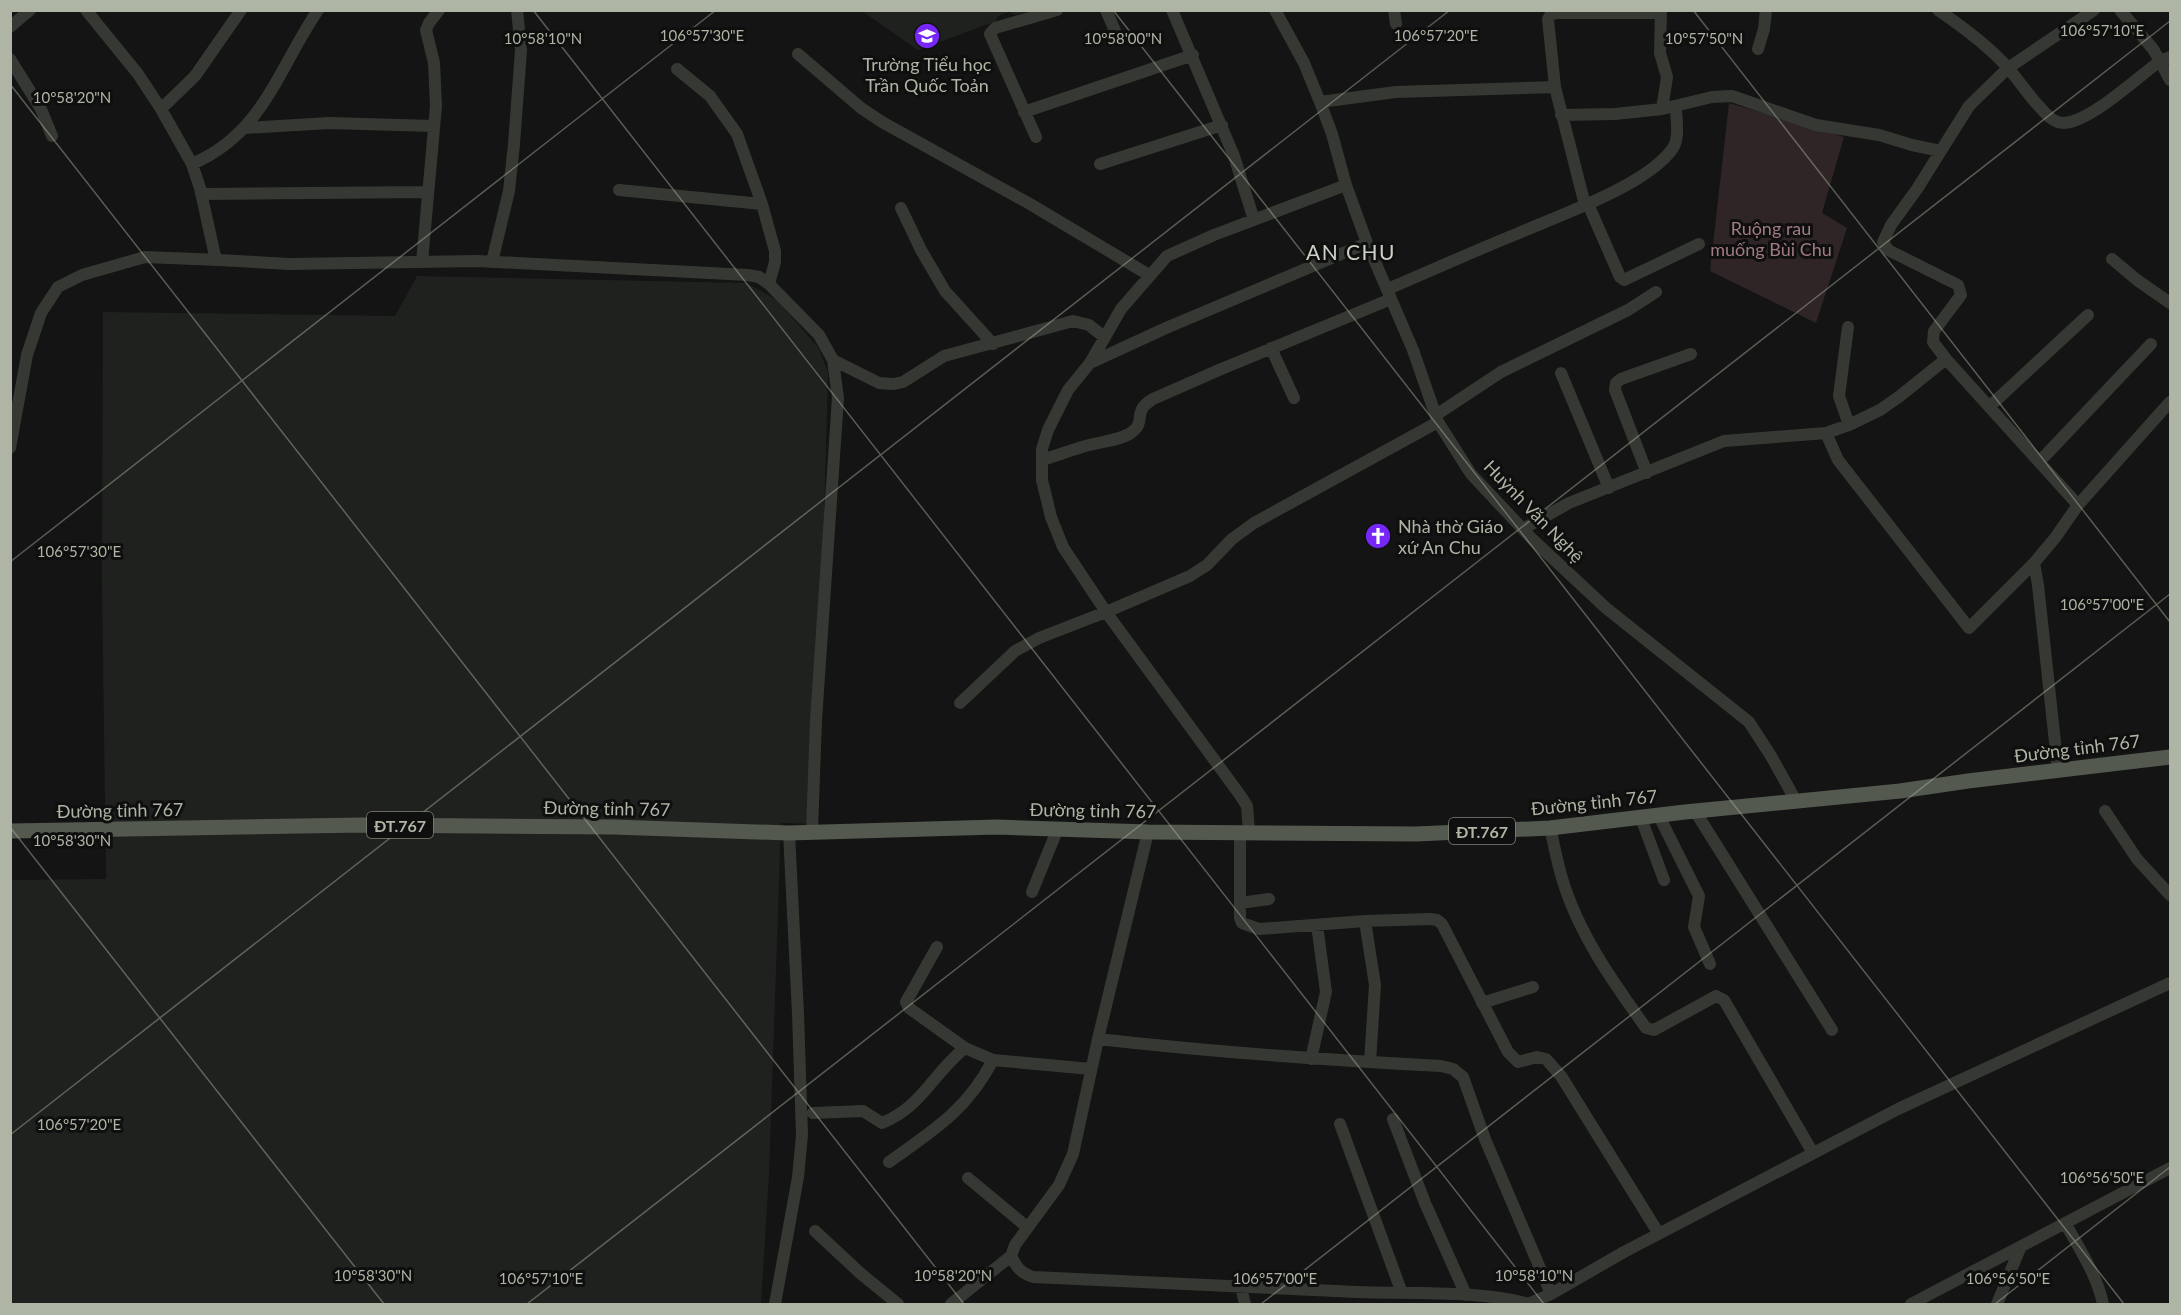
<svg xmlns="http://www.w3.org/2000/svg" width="2181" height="1315" font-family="Lato,sans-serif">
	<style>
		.built { fill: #1f211f }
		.green { fill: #2f2527 }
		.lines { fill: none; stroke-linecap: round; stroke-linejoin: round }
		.minor { stroke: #363933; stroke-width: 12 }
		.major { stroke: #54594f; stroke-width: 15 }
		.ticks { fill: none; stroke: #aeb5a4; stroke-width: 1.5; stroke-opacity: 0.45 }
		.labels { text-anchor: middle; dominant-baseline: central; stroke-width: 6; stroke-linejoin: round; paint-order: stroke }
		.shield { fill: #0e0f0e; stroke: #7e8377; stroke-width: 1.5 }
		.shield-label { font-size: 16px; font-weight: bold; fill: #aeb5a4 }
		.poi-label { font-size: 18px; fill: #aeb5a4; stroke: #0e0f0e }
		.park-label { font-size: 18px; fill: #a17a83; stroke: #0e0f0e }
		.street-label { font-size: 18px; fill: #aeb5a4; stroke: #0e0f0e }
		.quarter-label { font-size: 21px; letter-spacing: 1.5px; fill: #ccd1c5; stroke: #0e0f0e }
		.ticks-label { font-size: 15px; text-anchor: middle; fill: #aeb5a4; stroke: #0e0f0e; stroke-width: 6; stroke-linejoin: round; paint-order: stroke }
	</style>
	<rect width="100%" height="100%" fill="#131413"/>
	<path class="built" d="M862 11H1030L1016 15 1009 12 998 16 996 21 918 50Z
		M417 276 746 283 777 300 818 347 828 372 816 824 781 823 769 1174 761 1304H11L10 880 106 879 102 582 103 312 395 316Z"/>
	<path class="green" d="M1729 103 1844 137 1822 213 1847 228 1816 323 1710 271Z"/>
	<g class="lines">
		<path class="minor" d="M86 10 138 74 161 109 192 164 200 188 215 256 219 260 289 264 478 261 748 275 759 277 769 284 819 335 833 360 838 398 816 720 812 831
			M1106 10 1119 40
			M1172 10 1234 156 1254 220
			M1275 10 1304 63 1320 102 1332 134 1346 185 1367 243 1413 350 1438 422 1471 474 1532 539 1606 608 1749 722 1771 756 1796 801
			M1394 10 1396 24
			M1661 10 1660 53 1667 77 1662 109
			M1938 10C1963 27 1989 46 2009 69 2018 80 2026 91 2035 102 2043 110 2051 123 2064 123 2090 122 2138 77 2160 61L2170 80
			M2120 10 2153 49 2160 61 2170 57
			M10 27 30 10
			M1758 49 1764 29 1766 10
			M798 54 861 108 882 122 1030 204 1149 275
			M10 59 41 109 52 136
			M677 69 710 96 737 134 762 204 775 251V262L769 284
			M1320 102 1396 92 1555 87
			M161 109 195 76 241 10
			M1024 112 1193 55
			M1561 115 1615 114 1662 109 1712 97 1732 96 1816 125 1879 135 1912 145 1941 151
			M245 128 329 123 434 126
			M1036 137 990 34 995 28 1057 10
			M192 164C263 134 278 69 318 10
			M1100 164 1222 125
			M619 190 762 204
			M201 194 428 192
			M1588 204 1620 277 1624 280 1699 244
			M1585 205 1555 87 1548 19 1551 14 1557 13H1661
			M901 208 921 250 945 291 993 344
			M2112 259 2137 280 2170 303
			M422 262 436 106 434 63 426 30 429 23 439 10
			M492 262 509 191 514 144 521 50 517 10
			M1388 289C1430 271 1472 252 1514 235 1557 216 1647 186 1673 148 1680 137 1676 119 1676 107
			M1848 327 1839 396 1849 425
			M1271 348 1294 398
			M833 360 879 383 894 384 903 382 944 356 1073 321 1089 325 1104 337
			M1090 363 1166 328 1367 243
			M1561 373 1609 488
			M1990 406 2088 315
			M1436 415 1501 372 1628 310 1656 292
			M1826 433 1838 460 1969 628 2034 563 2055 538 2078 505 2170 402
			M10 448 27 355 41 313 58 287 82 275 145 257 219 260
			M1042 460C1055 456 1069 451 1082 447 1096 442 1121 441 1132 432 1147 421 1131 412 1153 399L1219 370 1391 299
			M2040 461 2151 344
			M1647 473 1615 390 1616 383 1621 379 1691 354
			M2078 505 1946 359 1933 342 1934 331 1961 295 1958 285 1888 250 1883 242 1891 225 1917 189 1969 106 2008 68 2094 10
			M1523 529 1569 503 1724 441 1826 433 1849 425 1880 410 1900 396 1946 359
			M2034 563 2038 585 2058 770
			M960 703 1015 651 1039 638 1106 612 1190 576 1207 565 1232 539 1254 523 1438 422
			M1695 811 1832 1030
			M2105 811 2137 859 2170 895
			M1659 816 1699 896 1694 927 1710 964
			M1641 818 1664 880
			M1550 828C1554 844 1557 862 1562 878 1578 933 1613 982 1646 1028L1654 1030 1716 996 1724 1000 1813 1153
			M1148 832 1098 1039 1073 1154 1059 1185 1015 1245 1011 1256C1017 1268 1020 1272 1033 1277 1141 1283 1249 1288 1357 1292 1409 1294 1480 1290 1529 1304
			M1240 832V918L1242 923 1259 929 1365 921 1430 919 1437 920 1442 924 1508 1052 1518 1062 1537 1057 1546 1059 1561 1076 1659 1234
			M1249 832 1247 806 1240 795 1106 612 1063 547 1051 517 1042 480V449L1048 430 1068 390 1090 363 1121 309 1167 256 1214 235 1346 185
			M1032 892 1058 828
			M1240 903 1269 899
			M1365 921 1375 985 1370 1062
			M937 947 906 1002 909 1008 965 1048 993 1060 1091 1069
			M1482 1003 1533 987
			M1098 1039C1212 1052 1326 1060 1441 1066L1453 1069 1463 1077 1485 1139 1551 1294
			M1311 1059 1326 992 1317 925
			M813 1113 863 1111 882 1123C921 1108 934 1072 965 1048
			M1393 1119 1425 1203 1466 1295
			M1340 1124 1402 1293
			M889 1162C934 1130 967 1110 993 1060
			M968 1178 1027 1227
			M2065 1223C2079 1248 2097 1275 2103 1304
			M815 1231 860 1273 898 1304
			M1241 1287 1245 1304
			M775 1304 798 1177 802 1135 798 1013 789 833
			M951 1304 1011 1256
			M1528 1304 1551 1294 1624 1252 1898 1109 2170 983
			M1911 1304 2170 1168
			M1997 1304 2021 1246"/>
		<path class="major" d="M10 831 363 825 614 827 789 833 997 827 1148 832 1416 834 1550 828 1685 812 1900 791 1968 781 2170 757"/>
	</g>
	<path class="ticks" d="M533 10 1544 1304M1113 10 2124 1304M1693 10 2170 622M10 84 964 1304M10 562 716 10M10 827 384 1304M10 1135 1450 10M527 1304 2170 21M1261 1304 2170 594M1995 1304 2170 1167"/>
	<defs>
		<g id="school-disc" transform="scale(1.35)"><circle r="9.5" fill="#7627f8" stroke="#0e0f0e"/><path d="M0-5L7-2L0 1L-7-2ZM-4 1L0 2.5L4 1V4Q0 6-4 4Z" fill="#fff"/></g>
		<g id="church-disc" transform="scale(1.35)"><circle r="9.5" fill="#7627f8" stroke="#0e0f0e"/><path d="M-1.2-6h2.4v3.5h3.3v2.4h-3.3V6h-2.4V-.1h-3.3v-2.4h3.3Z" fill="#fff"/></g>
	</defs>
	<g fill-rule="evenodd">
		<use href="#school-disc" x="927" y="36"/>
		<use href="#church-disc" x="1378" y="536"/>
	</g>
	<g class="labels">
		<g class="shield">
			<rect x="367" y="812" width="66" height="26" rx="4.5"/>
			<rect x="1449" y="818" width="66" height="26" rx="4.5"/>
		</g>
		<g class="shield-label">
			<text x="400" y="825">ĐT.767</text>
			<text x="1482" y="831">ĐT.767</text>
		</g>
		<g class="poi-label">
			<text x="927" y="64">Trường Tiểu học<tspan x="927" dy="21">Trần Quốc Toản</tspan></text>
			<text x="1398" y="526" text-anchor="start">Nhà thờ Giáo<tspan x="1398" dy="21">xứ An Chu</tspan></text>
		</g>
		<g class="park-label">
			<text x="1771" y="228">Ruộng rau<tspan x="1771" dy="21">muống Bùi Chu</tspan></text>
		</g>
		<g class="street-label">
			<text transform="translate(1534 511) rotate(46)">Huỳnh Văn Nghệ</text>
			<text transform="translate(2077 748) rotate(-7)">Đường tỉnh 767</text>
			<text transform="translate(1594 802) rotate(-6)">Đường tỉnh 767</text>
			<text transform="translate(607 808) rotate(1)">Đường tỉnh 767</text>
			<text transform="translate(120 810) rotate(-1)">Đường tỉnh 767</text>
			<text transform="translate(1093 810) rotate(1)">Đường tỉnh 767</text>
		</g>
		<g class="quarter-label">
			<text x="1351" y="251">AN CHU</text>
		</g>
	</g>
	<g class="ticks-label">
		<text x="2102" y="36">106°57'10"E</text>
		<text x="702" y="41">106°57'30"E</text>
		<text x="1436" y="41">106°57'20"E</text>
		<text x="543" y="44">10°58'10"N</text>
		<text x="1123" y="44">10°58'00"N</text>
		<text x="1704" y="44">10°57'50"N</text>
		<text x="72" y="103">10°58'20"N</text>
		<text x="79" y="557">106°57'30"E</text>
		<text x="2102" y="610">106°57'00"E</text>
		<text x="72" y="846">10°58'30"N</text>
		<text x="79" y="1130">106°57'20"E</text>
		<text x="2102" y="1183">106°56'50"E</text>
		<text x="373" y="1281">10°58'30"N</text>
		<text x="953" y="1281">10°58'20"N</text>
		<text x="1534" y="1281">10°58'10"N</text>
		<text x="541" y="1284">106°57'10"E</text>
		<text x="1275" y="1284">106°57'00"E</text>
		<text x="2008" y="1284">106°56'50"E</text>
	</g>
	<rect width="2181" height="1315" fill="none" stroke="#aeb5a4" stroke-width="24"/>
</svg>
